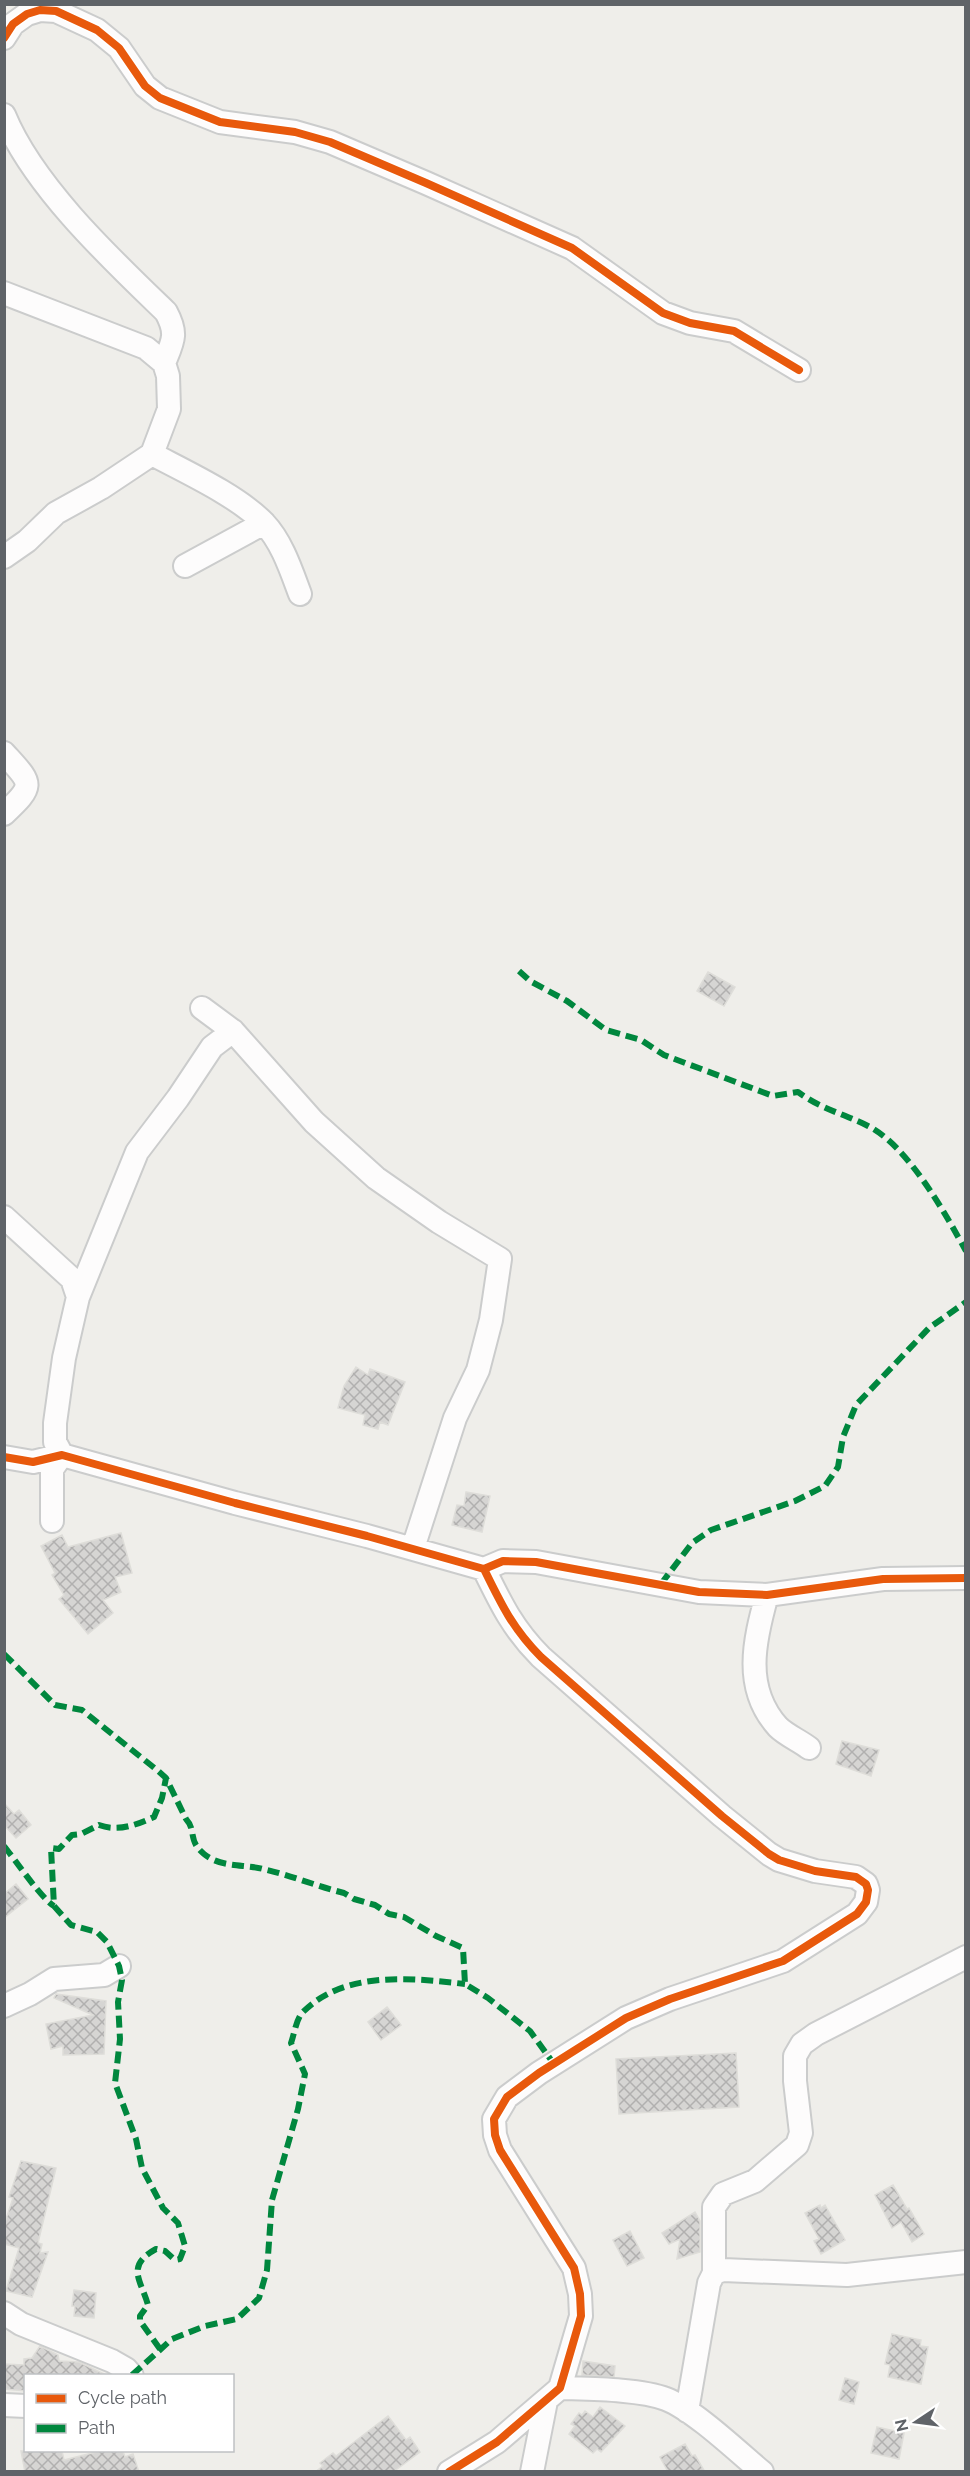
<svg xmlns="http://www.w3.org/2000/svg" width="970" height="2476" font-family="Raleway,sans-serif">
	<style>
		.building { fill: url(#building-cross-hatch); stroke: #deddd9; stroke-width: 1.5 }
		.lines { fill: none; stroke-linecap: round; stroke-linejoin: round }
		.minor-casing { stroke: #cbcccc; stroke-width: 26 }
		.minor { stroke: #fdfcfc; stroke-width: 22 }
		.quiet { stroke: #00873e; stroke-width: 6; stroke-dasharray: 12 6; stroke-linecap: butt }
		.cycleway-casing { stroke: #fff; stroke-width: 11 }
		.cycleway { stroke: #e8590c; stroke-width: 8 }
	</style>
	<defs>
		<pattern id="building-cross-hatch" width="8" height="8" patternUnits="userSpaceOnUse" patternTransform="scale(1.5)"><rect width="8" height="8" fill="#d6d5d3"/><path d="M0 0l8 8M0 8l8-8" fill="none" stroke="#b1b0af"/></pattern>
	</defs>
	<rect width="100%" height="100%" fill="#efeeea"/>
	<path class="building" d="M708 972 735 987 724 1006 697 991Z
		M356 1367 368 1375 370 1369 405 1382 388 1425 380 1422 378 1429 363 1425 365 1415 338 1408 344 1386Z
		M466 1492 490 1496 482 1532 452 1525 457 1505 464 1506Z
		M121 1533 132 1573 115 1577 121 1592 103 1600 113 1613 88 1634 59 1599 64 1595 52 1575 55 1573 41 1546 62 1535 68 1547Z
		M842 1741 879 1750 871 1776 836 1764Z
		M4 1803 14 1814 19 1810 31 1825 16 1838 4 1825Z
		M16 1884 28 1899 4 1918V1894Z
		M56 1994 106 2001 104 2054 63 2055V2046L51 2049 46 2024 93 2015 54 1998Z
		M387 2007 401 2025 381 2040 368 2022Z
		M736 2053 739 2107 619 2114 616 2059Z
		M21 2161 56 2168 38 2243 42 2244 40 2253 48 2252 32 2297 6 2291 19 2248 4 2244V2225L13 2198 9 2197Z
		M893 2185 907 2209 909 2208 924 2234 912 2242 901 2222 892 2228 875 2195Z
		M820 2205 821 2208 825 2205 845 2240 821 2254 814 2241 819 2239 805 2213Z
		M695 2212 700 2221V2252L677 2259 680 2239 669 2244 662 2233Z
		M630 2231 644 2258 627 2266 613 2240Z
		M74 2290 96 2293 94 2318 74 2316 75 2306H72Z
		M892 2334 921 2340 920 2346 928 2347 921 2384 888 2377 890 2365 885 2364Z
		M40 2346 58 2355 59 2361 79 2362 108 2376H26V2391L4 2389V2364L24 2365V2359L32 2358Z
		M583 2361 615 2366 614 2377 582 2375Z
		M845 2378 859 2382 854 2404 839 2400Z
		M600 2407 625 2426 601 2452 597 2449 593 2453 569 2434 575 2426 571 2424 579 2413 582 2415 585 2411 593 2417Z
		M388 2416 406 2440 410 2437 420 2452 393 2472H315L323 2466 320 2463 333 2453 336 2456Z
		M877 2427 904 2433 899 2459 871 2453Z
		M685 2444 692 2456 695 2455 705 2472H664L667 2470 660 2457Z
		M21 2451H62L64 2460 100 2451H123L125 2457 133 2454 139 2472H25Z"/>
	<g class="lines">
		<g class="minor-casing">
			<path id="minor" d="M4 38 13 24 27 14 40 10 56 11 97 30 119 48 145 86 160 98 220 122 295 132 330 142 426 183 572 248 663 313 690 323 734 331 799 370
				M4 115C33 186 111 259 166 312 178 334 173 341 164 363
				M4 293 146 348 164 363 168 376 169 409 152 454 101 488 56 513 27 541 4 557
				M152 454C186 472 238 496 264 523 282 542 291 570 300 594
				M185 566 264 523
				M4 753C32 784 36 784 4 814
				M202 1008 233 1031 314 1122 376 1178 439 1222 500 1259 491 1320 478 1370 455 1418 413 1548
				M4 1217 72 1279 78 1297 64 1358 55 1423V1442L62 1455 52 1469V1521
				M78 1297 137 1152 178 1098 212 1047 233 1031
				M4 1457 33 1462 62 1455 235 1503 367 1536 484 1569 503 1561 536 1562 699 1592 767 1595 883 1579 966 1578
				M767 1595C754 1641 743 1688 778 1727 786 1735 800 1741 809 1748
				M4 2006 30 1994 54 1979 104 1975 119 1966
				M714 2273V2207L723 2194 755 2181 797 2145 801 2133 795 2081V2056L802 2044 816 2034 966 1957
				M4 2313 21 2324 112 2361 126 2369 132 2376
				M560 2388C590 2389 640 2389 666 2399 694 2410 737 2451 762 2472
				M4 2405 26 2406
				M687 2411 709 2283 714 2273 723 2270 847 2275 966 2262
				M449 2472 497 2442 560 2388 581 2316 580 2294 574 2268 500 2150 495 2135 494 2119 507 2097 539 2073 626 2018 670 1999 783 1961 857 1914 866 1902 868 1890 866 1884 856 1877 815 1871 779 1860 769 1854 722 1816 541 1657C513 1629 501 1604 484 1569
				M532 2472 546 2401"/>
		</g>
		<use href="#minor" class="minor"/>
		<path class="quiet" d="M519 971 530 981 567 1001 606 1030 641 1040 664 1055 773 1096 798 1092C823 1110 842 1113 868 1126 908 1146 945 1213 966 1251
			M661 1584 692 1543 711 1530 795 1501 825 1486 838 1467 843 1437 856 1405 929 1328 966 1302
			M4 1654 55 1705 82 1710 157 1770 166 1778 186 1819C197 1831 187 1840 204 1854 221 1868 244 1864 263 1869 290 1875 316 1886 344 1893L354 1899 375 1905 389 1914 404 1917 436 1936 463 1948 465 1984 488 1998 530 2031 554 2064
			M4 1846C16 1861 41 1898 54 1906
			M160 2349 140 2321V2316L148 2305C141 2280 125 2266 156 2249L165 2251 175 2260 180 2259 185 2246 178 2223 163 2208 142 2168 136 2139 115 2083 120 2039 118 2002 122 1980 119 1966 107 1942 97 1932 71 1925 54 1906 51 1848 59 1849 72 1835 81 1834 99 1825C118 1832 136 1825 154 1817L162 1798 166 1778
			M132 2375 172 2339 205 2326 237 2319 259 2298 267 2270 272 2200 298 2109 305 2074 291 2043C294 2035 296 2020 302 2013 344 1970 411 1978 465 1984"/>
		<g class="cycleway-casing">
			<path id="cycleway" d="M4 38 13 24 27 14 40 10 56 11 97 30 119 48 145 86 160 98 220 122 295 132 330 142 426 183 572 248 663 313 690 323 734 331 799 370
				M4 1457 33 1462 62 1455 235 1503 367 1536 484 1569 503 1561 536 1562 699 1592 767 1595 883 1579 966 1578
				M449 2472 497 2442 560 2388 581 2316 580 2294 574 2268 500 2150 495 2135 494 2119 507 2097 539 2073 626 2018 670 1999 783 1961 857 1914 866 1902 868 1890 866 1884 856 1877 815 1871 779 1860 769 1854 722 1816 541 1657C513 1629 501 1604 484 1569"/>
		</g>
		<use href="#cycleway" class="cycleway"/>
	</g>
	<rect width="970" height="2476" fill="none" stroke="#5f6368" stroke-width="12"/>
	<rect x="24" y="2374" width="210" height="78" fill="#ffffff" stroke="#bfc1c3" stroke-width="1.5"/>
	<rect x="36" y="2394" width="30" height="9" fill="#e8590c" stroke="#bfc1c3" stroke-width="1.5"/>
	<text x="78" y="2404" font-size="18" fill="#5f6368">Cycle path</text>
	<rect x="36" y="2424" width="30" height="9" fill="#00873e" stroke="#bfc1c3" stroke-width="1.5"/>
	<text x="78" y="2434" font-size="18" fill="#5f6368">Path</text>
	<g transform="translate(916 2422) rotate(257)" stroke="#ffffff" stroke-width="4.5" paint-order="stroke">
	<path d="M0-4.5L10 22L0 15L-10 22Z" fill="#5f6368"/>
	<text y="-9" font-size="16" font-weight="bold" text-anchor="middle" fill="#5f6368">N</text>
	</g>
</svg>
